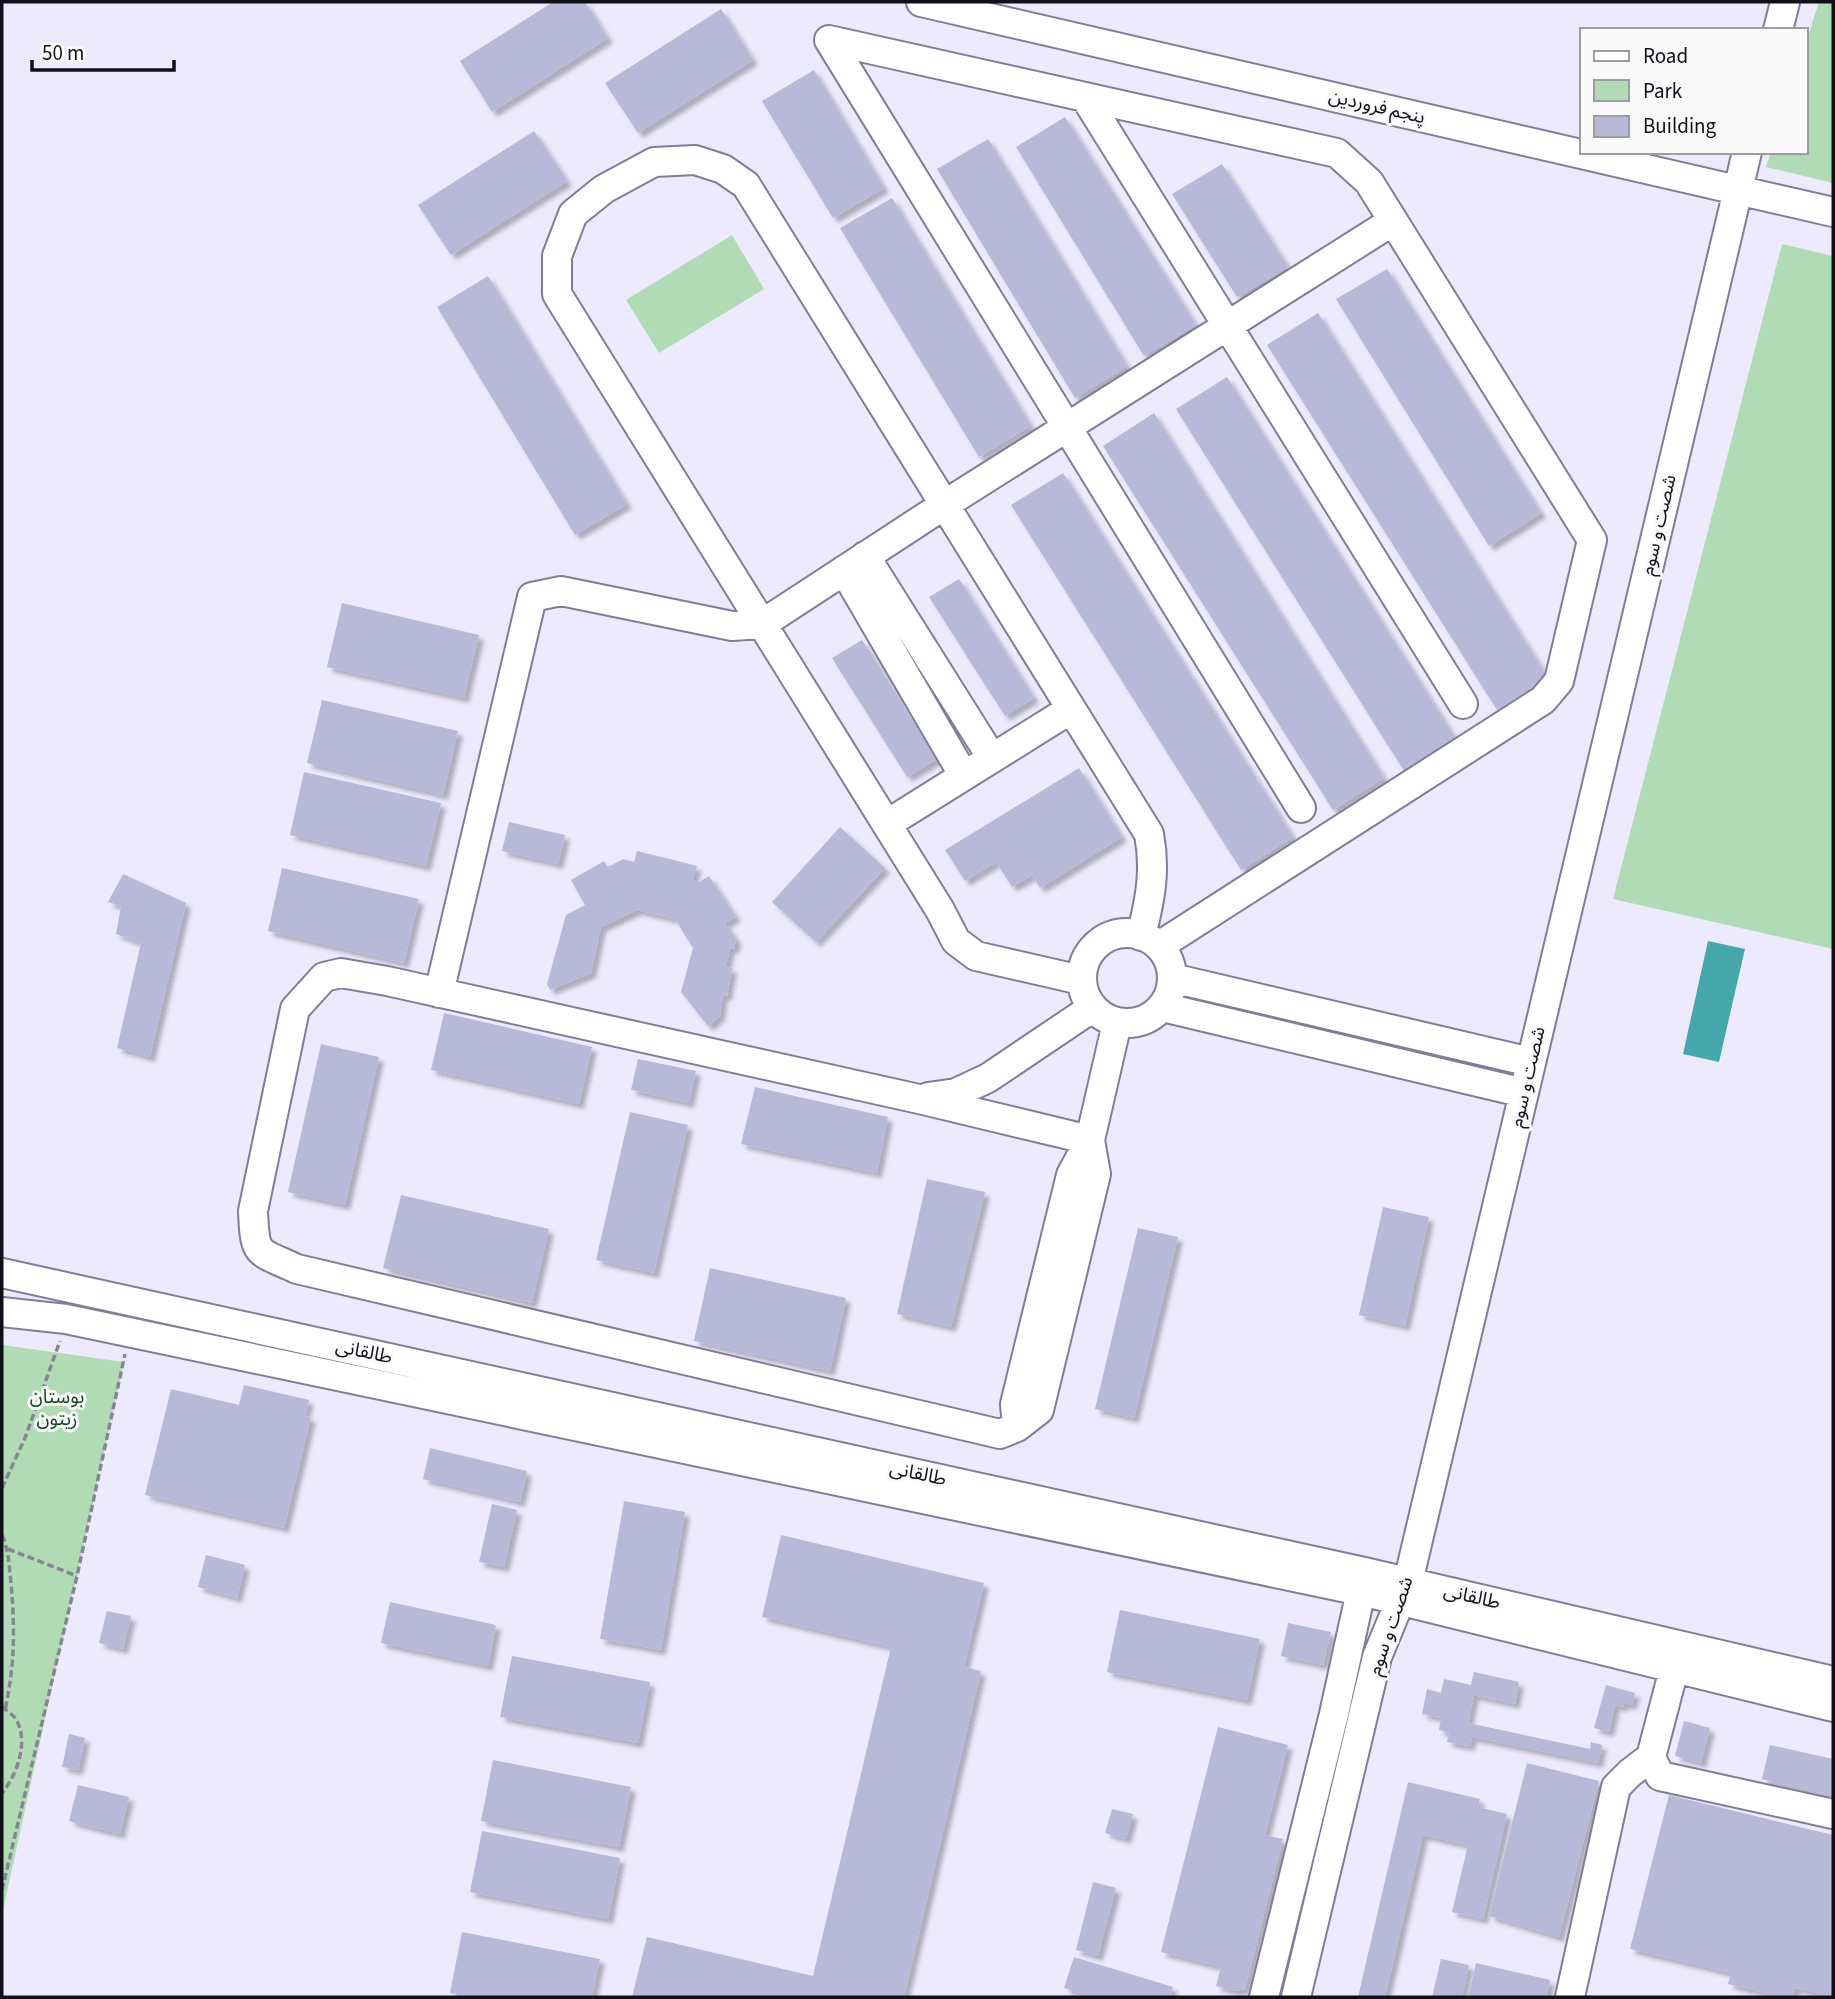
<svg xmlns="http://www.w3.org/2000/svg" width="1835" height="1999" font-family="'Source Sans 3','Noto Sans Arabic',sans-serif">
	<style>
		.green { fill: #b1dbb4 }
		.water { fill: #46a7ab }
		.building { fill: #b8b8d8; filter: url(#shadow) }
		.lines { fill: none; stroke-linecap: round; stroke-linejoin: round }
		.minor-casing { stroke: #817c99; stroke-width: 32 }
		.path { stroke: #878594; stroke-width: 3.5; stroke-dasharray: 7 3.5; stroke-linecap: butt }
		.minor { stroke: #fff; stroke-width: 28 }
		.labels { text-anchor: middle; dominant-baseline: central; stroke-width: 6; stroke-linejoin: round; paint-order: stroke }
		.street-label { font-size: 19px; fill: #110f1a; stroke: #fafafa }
		.park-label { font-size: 19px; fill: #0d491b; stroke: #fafafa }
	</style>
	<defs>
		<filter id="shadow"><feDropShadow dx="5" dy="5" stdDeviation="2" flood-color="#0004"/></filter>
	</defs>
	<rect width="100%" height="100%" fill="#edeafe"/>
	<path class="green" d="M1819 2H1833V183L1766 167 1771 152H1805V45Z
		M732 235 764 289 659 353 626 300Z
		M1782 244 1833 256V949L1613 899Z
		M2 1345 124 1362 2 1914Z"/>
	<path class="water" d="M1708 941 1745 949 1719 1062 1683 1054Z"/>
	<path class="building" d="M553 2H585L608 38 492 112 460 61Z
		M721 9 753 60 638 133 605 83Z
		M814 70 884 188 833 218 762 101Z
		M1065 117 1196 325 1144 356 1016 147Z
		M534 131 567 181 451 255 418 205Z
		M988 139 1127 366 1075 398 937 169Z
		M1222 164 1288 267 1237 297 1172 194Z
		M892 198 1031 426 979 457 840 228Z
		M1387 269 1541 513 1489 546 1336 299Z
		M488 276 627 504 575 535 437 307Z
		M1318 313 1548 678 1497 710 1267 345Z
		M1227 377 1457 741 1406 774 1176 409Z
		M1154 413 1384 778 1333 810 1103 446Z
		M1063 473 1293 837 1241 870 1011 505Z
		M959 579 1034 698 1005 716 929 597Z
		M342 603 479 635 464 698 327 667Z
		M862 640 937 759 907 777 832 658Z
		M322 700 458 731 443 795 307 763Z
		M1079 768 1122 837 1040 888 1032 875 1012 887 996 862 965 881 945 850Z
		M304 772 441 803 426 866 290 835Z
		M509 822 565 835 558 864 502 851Z
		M840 827 885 868 816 942 772 902Z
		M637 851 697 866 693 880 699 882 709 876 736 917 725 923 736 939 734 949 730 948 726 967 732 968 727 996 723 995 720 1016 708 1026 681 992 693 948 675 919 637 910 601 927 591 973 550 990 547 984 566 915 585 905 571 880 604 861 608 867 623 859 634 862Z
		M282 868 419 899 404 963 268 931Z
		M123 874 186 903 150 1057 117 1048 141 943 116 934 121 906 108 902Z
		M444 1013 592 1047 579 1104 431 1070Z
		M321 1044 379 1057 345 1205 288 1192Z
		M638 1059 696 1071 689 1103 631 1090Z
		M755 1087 888 1117 877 1173 741 1144Z
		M630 1112 688 1125 654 1273 596 1260Z
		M927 1179 985 1192 951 1327 897 1314Z
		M401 1195 549 1229 532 1303 383 1268Z
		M1383 1207 1429 1217 1405 1326 1359 1315Z
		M1138 1228 1178 1237 1134 1418 1095 1409Z
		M710 1268 846 1298 830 1371 694 1341Z
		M244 1385 309 1400 305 1416 311 1417 284 1528 145 1495 171 1389 239 1405Z
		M430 1448 527 1471 520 1502 423 1479Z
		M624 1501 685 1512 661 1650 600 1639Z
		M492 1504 517 1510 504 1567 479 1562Z
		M781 1535 984 1583 964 1667 981 1671 904 1997H632L647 1937 813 1976 891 1647 762 1617Z
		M206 1555 245 1565 237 1598 198 1587Z
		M390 1602 496 1625 488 1666 381 1643Z
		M1120 1610 1260 1639 1247 1700 1107 1672Z
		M107 1611 131 1616 123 1649 99 1643Z
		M1288 1623 1331 1632 1323 1665 1281 1656Z
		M512 1656 650 1682 638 1743 500 1717Z
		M1474 1672 1519 1682 1515 1704 1474 1695 1468 1723 1590 1749 1591 1742 1602 1745 1598 1763 1472 1737 1470 1746 1447 1742 1449 1733 1439 1730 1441 1718 1422 1714 1427 1689 1441 1693 1444 1679 1471 1685Z
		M1606 1685 1635 1693 1632 1705 1624 1703 1623 1707 1615 1705 1609 1732 1594 1728Z
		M1684 1721 1710 1728 1701 1763 1675 1756Z
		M1218 1727 1288 1745 1265 1835 1283 1839 1245 1989 1235 1991 1216 1986 1221 1967 1161 1952Z
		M69 1734 85 1738 78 1770 62 1767Z
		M1770 1745 1833 1759V1796L1762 1779Z
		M493 1760 631 1787 619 1847 481 1821Z
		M1527 1763 1599 1781 1559 1937 1489 1916Z
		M1408 1782 1480 1799 1478 1807 1507 1814 1483 1919 1452 1912 1468 1845 1423 1835 1385 1997H1358Z
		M78 1785 129 1797 120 1834 69 1821Z
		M1669 1795 1833 1835V1997L1795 1988 1793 1997H1782L1728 1984 1731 1973 1630 1949Z
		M1112 1809 1133 1814 1126 1839 1105 1833Z
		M482 1831 620 1858 608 1919 470 1892Z
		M1093 1882 1116 1888 1098 1956 1076 1950Z
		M462 1932 600 1959 592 1997H471L450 1993Z
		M1074 1957 1173 1987 1170 1997H1093L1064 1988Z
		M1441 1959 1469 1965 1462 1997H1432Z
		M1476 1963 1550 1980 1546 1997H1468Z"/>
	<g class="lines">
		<g class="minor-casing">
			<path id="minor" d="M921 2 1833 212
				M1778 30 1785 2
				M829 40 1337 153 1369 182 1592 540 1559 681 1543 700 1159 946
				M829 40 1301 808
				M1085 97 1463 704
				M865 556 992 758
				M844 570 964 776
				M887 824 1071 709
				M1082 978a45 45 0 1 1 90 0a45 45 0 1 1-90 0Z
				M341 973 387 981 919 1099 1090 1140 1096 1174 1039 1410 1017 1427 1000 1434 297 1269C256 1250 255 1257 253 1211L295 1009 324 977Z
				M1172 978 1531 1062
				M1081 980 976 956 956 941 940 910 557 294V256L573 214 604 189 654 162 695 160 723 169 746 185 1149 834C1156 871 1150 900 1141 936
				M439 993 532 597 561 591 732 626 762 624 944 505 1393 221
				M1162 1007 1524 1093
				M928 1097 956 1093 988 1078 1092 1008
				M2 1273 1364 1572 1833 1681
				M2 1312 66 1319 1361 1591 1833 1707
				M1017 1427 1015 1404 1071 1175 1090 1140 1117 1023
				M1674 1669 1651 1757 1660 1776 1833 1814
				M1264 1997 1334 1714 1361 1591
				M1296 1997 1377 1657 1408 1582 1747 152
				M1570 1997 1616 1787 1630 1773 1651 1757"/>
		</g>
		<path class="path" d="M2 1488 25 1438 60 1341
			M2 1535C9 1551 9 1566 11 1583 15 1630 15 1663 5 1710
			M8 1549 77 1576
			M2 1707C6 1710 12 1714 15 1718 30 1740 17 1775 2 1793
			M2 1890 77 1576 125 1354"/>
		<use href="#minor" class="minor"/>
	</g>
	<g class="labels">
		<g class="street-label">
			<text transform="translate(1377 107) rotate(13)">پنجم فروردین</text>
			<text transform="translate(1659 525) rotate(-77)">شصت و سوم</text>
			<text transform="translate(1528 1077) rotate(-77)">شصت و سوم</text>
			<text transform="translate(364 1352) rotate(12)">طالقانی</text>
			<text transform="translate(918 1474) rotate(12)">طالقانی</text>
			<text transform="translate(1472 1597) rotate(13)">طالقانی</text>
			<text transform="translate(1391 1626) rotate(-71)">شصت و سوم</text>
		</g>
		<g class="park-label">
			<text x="57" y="1397">بوستان<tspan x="57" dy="22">زیتون</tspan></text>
		</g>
	</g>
	<rect width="1835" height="1999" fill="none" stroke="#110f1a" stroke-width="7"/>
	<rect x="1580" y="28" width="228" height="126" fill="#fafafa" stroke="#9d9ca0" stroke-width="2"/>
	<rect x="1594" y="51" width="35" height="10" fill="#ffffff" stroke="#9d9ca0" stroke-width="2"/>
	<text x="1643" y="63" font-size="21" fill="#110f1a">Road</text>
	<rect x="1594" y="80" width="35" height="21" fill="#b1dbb4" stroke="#9d9ca0" stroke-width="2"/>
	<text x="1643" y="98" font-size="21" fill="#110f1a">Park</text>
	<rect x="1594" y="116" width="35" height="21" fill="#b8b8d8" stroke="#9d9ca0" stroke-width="2"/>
	<text x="1643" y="133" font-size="21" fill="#110f1a">Building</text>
	<path d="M32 60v10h142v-10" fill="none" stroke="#110f1a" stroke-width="3.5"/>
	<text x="42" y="60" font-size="21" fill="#110f1a" stroke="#fafafa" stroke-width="5" paint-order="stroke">50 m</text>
</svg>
